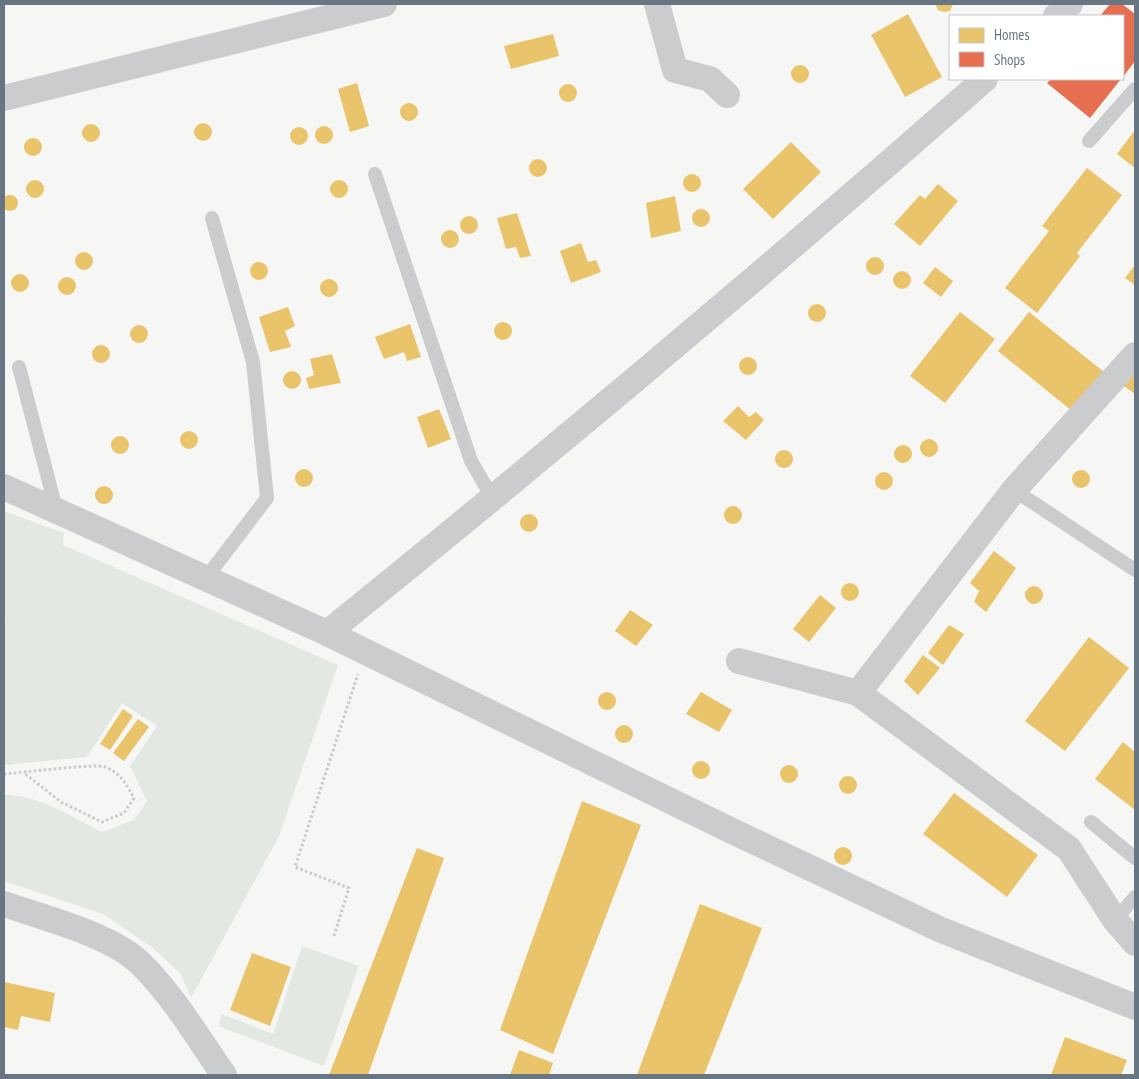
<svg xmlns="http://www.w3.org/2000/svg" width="1139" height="1079" font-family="'PT Sans Narrow',sans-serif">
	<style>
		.green { fill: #e4e8e3 }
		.homes { fill: #e9c46a }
		.shops { fill: #e76f51 }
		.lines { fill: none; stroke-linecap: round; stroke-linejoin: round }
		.path { stroke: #c9caca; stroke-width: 3; stroke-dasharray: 2.5 2.5; stroke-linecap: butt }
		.lane { stroke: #cbcccd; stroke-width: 14 }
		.street { stroke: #cbcccd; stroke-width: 26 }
	</style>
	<rect width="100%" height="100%" fill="#f6f6f5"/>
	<path class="green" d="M4 511 64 533 63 545 338 665 279 836 191 998 180 973 153 948 103 914 4 881V795C38 794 72 817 102 832L134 820 147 801 130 766 157 726 122 703 87 757 4 765V627L6 617 4 616Z
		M302 946 359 966 324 1066 218 1026 222 1014 273 1034Z"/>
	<path class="homes" d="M935 4H953L950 11 944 12 938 10Z
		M908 14 942 77 905 97 871 35Z
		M553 34 559 56 511 69 504 46Z
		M791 74a9 9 0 1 1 18 0a9 9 0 1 1-18 0Z
		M357 83 369 126 350 132 338 89Z
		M559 93a9 9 0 1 1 18 0a9 9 0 1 1-18 0Z
		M400 112a9 9 0 1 1 18 0a9 9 0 1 1-18 0Z
		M194 132a9 9 0 1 1 18 0a9 9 0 1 1-18 0Z
		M82 133a9 9 0 1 1 18 0a9 9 0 1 1-18 0Z
		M315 135a9 9 0 1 1 18 0a9 9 0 1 1-18 0Z
		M290 136a9 9 0 1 1 18 0a9 9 0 1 1-18 0Z
		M1135 130V168L1117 154Z
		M24 147a9 9 0 1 1 18 0a9 9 0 1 1-18 0Z
		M791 142 821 172 773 219 743 189Z
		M529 168a9 9 0 1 1 18 0a9 9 0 1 1-18 0Z
		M1087 168 1122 195 1077 253 1080 256 1037 313 1005 288 1049 231 1042 226Z
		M683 183a9 9 0 1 1 18 0a9 9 0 1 1-18 0Z
		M26 189a9 9 0 1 1 18 0a9 9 0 1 1-18 0Z
		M330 189a9 9 0 1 1 18 0a9 9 0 1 1-18 0Z
		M938 184 958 201 920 246 894 224 920 195 925 199Z
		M2 203a8 8 0 1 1 16 0a8 8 0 1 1-16 0Z
		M675 196 681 231 651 238 646 203Z
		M692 218a9 9 0 1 1 18 0a9 9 0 1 1-18 0Z
		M517 213 531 256 520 258 516 247 506 249 497 218Z
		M460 225a9 9 0 1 1 18 0a9 9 0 1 1-18 0Z
		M441 239a9 9 0 1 1 18 0a9 9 0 1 1-18 0Z
		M581 243 588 262 596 260 601 272 571 283 560 251Z
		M75 261a9 9 0 1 1 18 0a9 9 0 1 1-18 0Z
		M866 266a9 9 0 1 1 18 0a9 9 0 1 1-18 0Z
		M250 271a9 9 0 1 1 18 0a9 9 0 1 1-18 0Z
		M1135 265V285L1125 278Z
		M935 267 953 281 941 297 923 283Z
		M893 280a9 9 0 1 1 18 0a9 9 0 1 1-18 0Z
		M11 283a9 9 0 1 1 18 0a9 9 0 1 1-18 0Z
		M58 286a9 9 0 1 1 18 0a9 9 0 1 1-18 0Z
		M320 288a9 9 0 1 1 18 0a9 9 0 1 1-18 0Z
		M808 313a9 9 0 1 1 18 0a9 9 0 1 1-18 0Z
		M288 307 295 326 285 331 291 347 270 352 259 317Z
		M960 312 995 339 945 403 910 376Z
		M1029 312 1104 372 1072 411 998 351Z
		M494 331a9 9 0 1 1 18 0a9 9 0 1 1-18 0Z
		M410 324 421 357 407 361 404 352 384 359 375 337Z
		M130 334a9 9 0 1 1 18 0a9 9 0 1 1-18 0Z
		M92 354a9 9 0 1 1 18 0a9 9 0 1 1-18 0Z
		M332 354 341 383 309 389 306 378 314 375 310 359Z
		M739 366a9 9 0 1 1 18 0a9 9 0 1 1-18 0Z
		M1135 366V394L1121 384Z
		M283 380a9 9 0 1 1 18 0a9 9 0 1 1-18 0Z
		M738 406 749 417 756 412 764 420 746 440 723 421Z
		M439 409 451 439 428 448 417 417Z
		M180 440a9 9 0 1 1 18 0a9 9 0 1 1-18 0Z
		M111 445a9 9 0 1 1 18 0a9 9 0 1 1-18 0Z
		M920 448a9 9 0 1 1 18 0a9 9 0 1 1-18 0Z
		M894 454a9 9 0 1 1 18 0a9 9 0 1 1-18 0Z
		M775 459a9 9 0 1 1 18 0a9 9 0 1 1-18 0Z
		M295 478a9 9 0 1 1 18 0a9 9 0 1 1-18 0Z
		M1072 479a9 9 0 1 1 18 0a9 9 0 1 1-18 0Z
		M875 481a9 9 0 1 1 18 0a9 9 0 1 1-18 0Z
		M95 495a9 9 0 1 1 18 0a9 9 0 1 1-18 0Z
		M724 515a9 9 0 1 1 18 0a9 9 0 1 1-18 0Z
		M520 523a9 9 0 1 1 18 0a9 9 0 1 1-18 0Z
		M994 551 1016 568 986 612 974 602 979 591 970 583Z
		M841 592a9 9 0 1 1 18 0a9 9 0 1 1-18 0Z
		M1025 595a9 9 0 1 1 18 0a9 9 0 1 1-18 0Z
		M820 595 836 608 809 642 793 629Z
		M630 610 653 625 636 646 615 631Z
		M949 625 964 634 943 665 928 653Z
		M1089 637 1129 668 1065 751 1025 721Z
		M923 655 940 668 918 695 904 681Z
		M701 692 732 710 719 732 686 714Z
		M598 701a9 9 0 1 1 18 0a9 9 0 1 1-18 0Z
		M123 709 133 716 110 750 100 744Z
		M138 719 149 727 124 761 113 753Z
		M615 734a9 9 0 1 1 18 0a9 9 0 1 1-18 0Z
		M1123 742 1135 752V810L1095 779Z
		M692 770a9 9 0 1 1 18 0a9 9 0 1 1-18 0Z
		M780 774a9 9 0 1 1 18 0a9 9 0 1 1-18 0Z
		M839 785a9 9 0 1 1 18 0a9 9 0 1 1-18 0Z
		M954 793 1038 855 1007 897 923 834Z
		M582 801 641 825 553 1054 500 1030Z
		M834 856a9 9 0 1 1 18 0a9 9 0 1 1-18 0Z
		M417 848 444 858 368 1075H329Z
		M700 904 762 928 704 1075H637Z
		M252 953 291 967 270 1026 230 1010Z
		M4 982 55 993 50 1022 21 1016 18 1030 4 1027Z
		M1065 1037 1127 1060 1121 1075H1051Z
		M519 1050 553 1063 549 1075H510Z"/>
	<path class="shops" d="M1110 4H1122L1135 14V61L1123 77V16H1100Z
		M1051 79H1121L1090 118 1047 83Z"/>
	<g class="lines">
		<path class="path" d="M4 774C18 773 98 763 105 767 120 772 127 785 134 798L124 813 102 822 61 802 24 773
			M334 936 349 888 295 867 358 674"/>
		<path class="lane" d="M1089 141 1135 89
			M375 174 471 461 493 499
			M19 367 56 509
			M1014 490 1135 570
			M206 578 267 498 253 362 212 218
			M1091 822 1135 858
			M1115 920 1135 897"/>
		<path class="street" d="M657 4 675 70 710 79 727 95
			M1056 16 1070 4
			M4 98 384 4
			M4 487 327 633 732 831 939 929 1135 1007
			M327 633C550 453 770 268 985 79
			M739 661 858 693 1069 849 1115 920 1135 943
			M858 693 1014 490 1135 355
			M4 904C44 918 113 935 142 965 174 997 198 1038 224 1075"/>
	</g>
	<rect width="1139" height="1079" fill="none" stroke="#687684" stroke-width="10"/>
	<rect x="949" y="15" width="175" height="65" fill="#ffffff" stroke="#c3c8ce"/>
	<rect x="959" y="28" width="25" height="15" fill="#e9c46a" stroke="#c3c8ce"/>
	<text x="994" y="40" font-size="15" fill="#687684">Homes</text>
	<rect x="959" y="52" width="25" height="15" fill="#e76f51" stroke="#c3c8ce"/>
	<text x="994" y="65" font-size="15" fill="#687684">Shops</text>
</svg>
